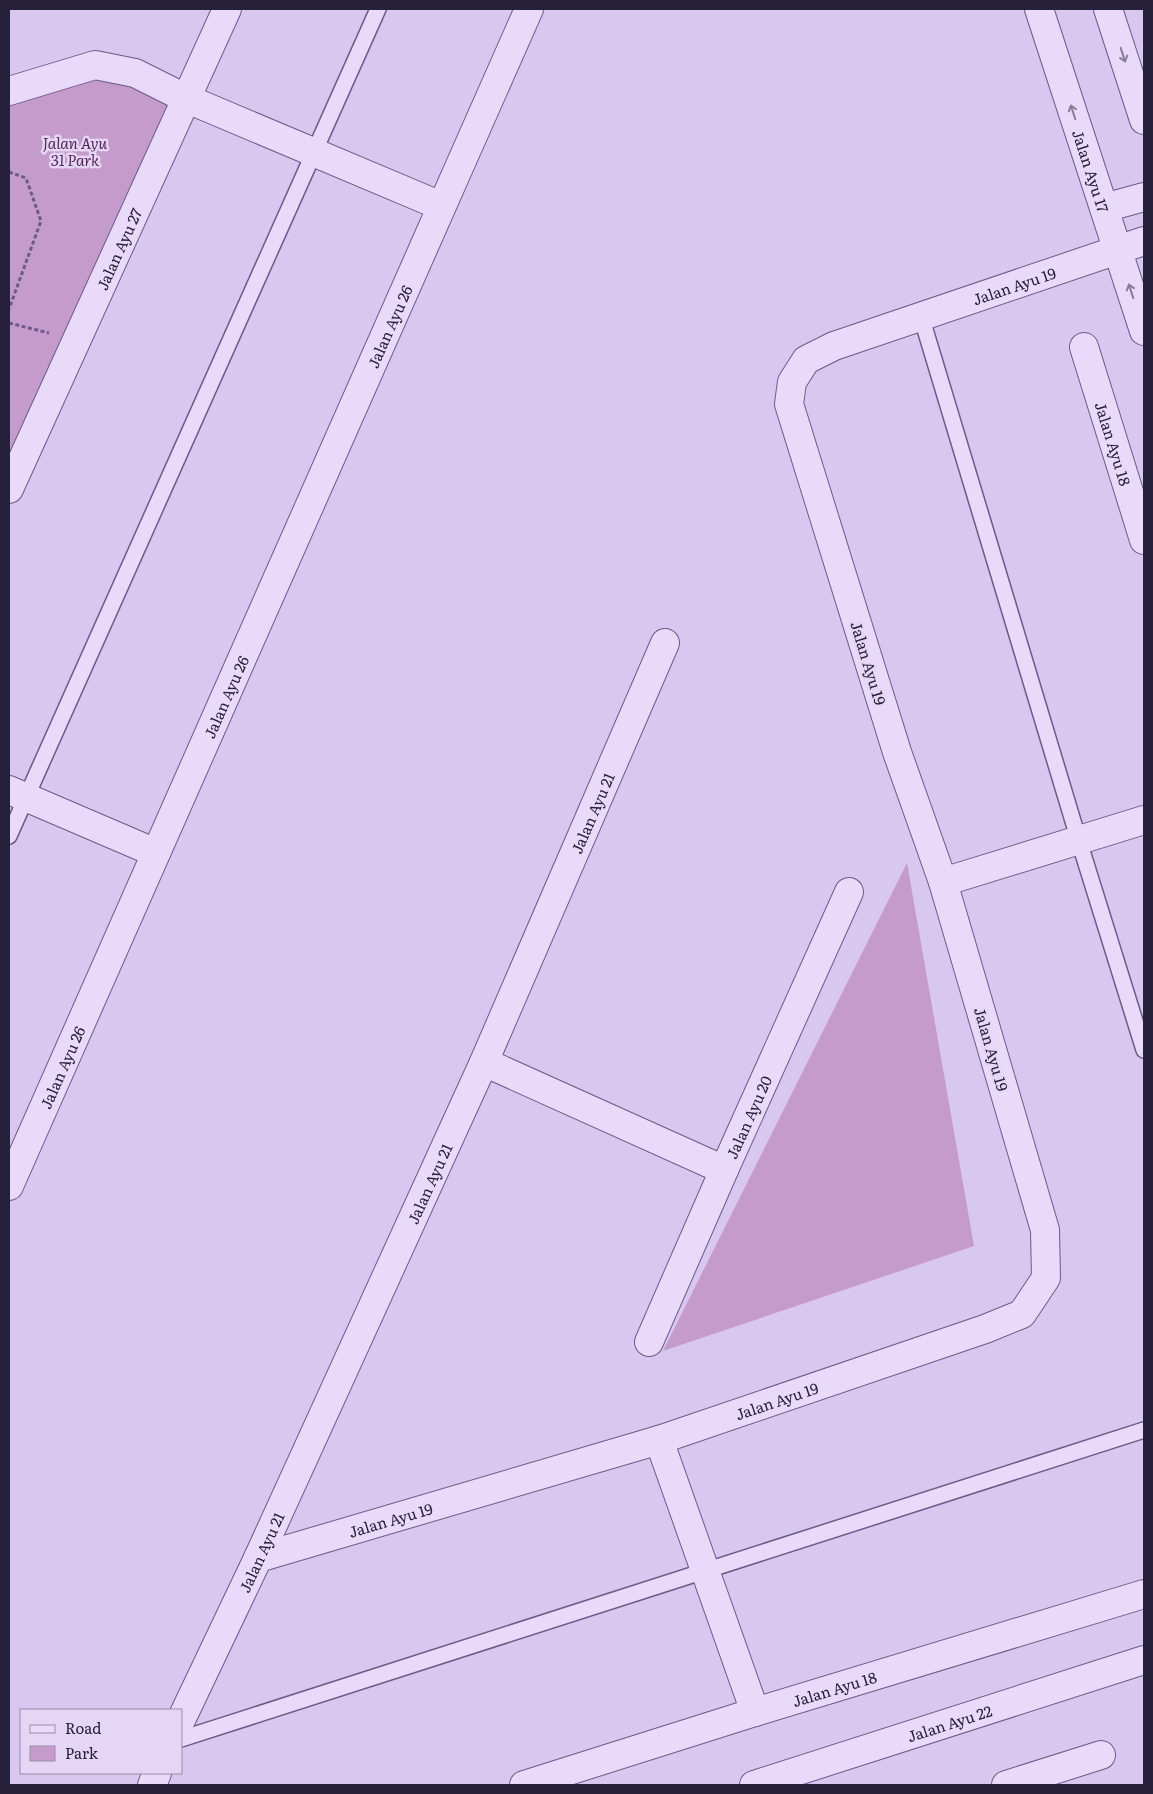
<svg xmlns="http://www.w3.org/2000/svg" width="1153" height="1794" font-family="Literata,serif">
	<style>
		.green { fill: #c59bcc }
		.lines { fill: none; stroke-linecap: round; stroke-linejoin: round }
		.service-casing { stroke: #695c89; stroke-width: 18 }
		.minor-casing { stroke: #695c89; stroke-width: 30 }
		.tertiary-casing { stroke: #695c89; stroke-width: 30 }
		.path { stroke: #695c89; stroke-width: 3; stroke-dasharray: 4 2.5; stroke-linecap: butt }
		.service { stroke: #e8daf8; stroke-width: 15 }
		.minor { stroke: #e8daf8; stroke-width: 28 }
		.tertiary { stroke: #e8daf8; stroke-width: 28 }
		.oneway { stroke: #877d99 }
		.labels { text-anchor: middle; dominant-baseline: central; stroke-width: 5; stroke-linejoin: round; paint-order: stroke }
		.park-label { font-size: 15px; font-style: italic; fill: #562756; stroke: #e5d6f5 }
		.street-label { font-size: 15px; fill: #26203a; stroke: #e5d6f5 }
	</style>
	<rect width="100%" height="100%" fill="#d8c7ee"/>
	<path class="green" d="M89 77 129 84 170 104 9 459V102Z
		M907 863 974 1246 663 1351Z"/>
	<g class="lines">
		<g class="service-casing">
			<path id="service" d="M921 316 1079 841 1144 1050
				M9 836 378 9
				M181 1739 1144 1430"/>
		</g>
		<g class="minor-casing">
			<g id="minor">
				<path d="M9 91 95 65 135 73 185 98 441 206"/>
				<path d="M1104 208 1144 197"/>
				<path id="s1" d="M1084 347 1144 540"/>
				<path id="s2" d="M9 489 227 9"/>
				<path d="M9 790 156 853"/>
				<path d="M943 882 1144 820"/>
				<path d="M484 1062 724 1170"/>
				<path id="s3" d="M9 1186 529 9"/>
				<path id="s4" d="M649 1342 724 1170 849 892"/>
				<path d="M659 1440 755 1712"/>
				<path id="s5" d="M258 1558 659 1440 985 1329 1022 1314 1046 1278 1045 1230 943 882 897 752 789 404 792 382 806 360 834 346 1144 241"/>
				<path id="s6" d="M181 1720 258 1558 484 1062 665 643"/>
				<path d="M152 1785 157 1773"/>
				<path id="s7" d="M524 1785 755 1712 1144 1594"/>
				<path id="s8" d="M754 1785 1144 1660"/>
				<path d="M1006 1785 1101 1755"/>
			</g>
		</g>
		<g class="tertiary-casing">
			<g id="tertiary">
				<path id="s9" d="M1039 9 1144 331"/>
				<path d="M1108 9 1144 120"/>
			</g>
		</g>
		<path class="path" d="M9 172 26 178 41 221 9 309
			M9 323 49 333"/>
		<use href="#service" class="service"/>
		<use href="#minor" class="minor"/>
		<use href="#tertiary" class="tertiary"/>
	</g>
	<defs><path id="oneway-shaft" d="M-6 0H5M1.5-3L5.5 0L1.5 3" fill="none" stroke-width="1.6" stroke-linecap="round" stroke-linejoin="round" transform="scale(1.25)"/></defs>
	<g class="oneway">
		<use href="#oneway-shaft" transform="translate(1123 55) rotate(72)"/>
		<use href="#oneway-shaft" transform="translate(1073 112) rotate(-108)"/>
		<use href="#oneway-shaft" transform="translate(1131 291) rotate(-108)"/>
	</g>
	<g class="labels">
		<g class="park-label">
			<text x="75" y="142">Jalan Ayu<tspan x="75" dy="17">31 Park</tspan></text>
		</g>
		<g class="street-label">
			<text stroke="none"><textPath href="#s9" startOffset="170">Jalan Ayu 17</textPath></text>
			<text stroke="none"><textPath href="#s2" startOffset="264">Jalan Ayu 27</textPath></text>
			<text stroke="none"><textPath href="#s5" startOffset="2028">Jalan Ayu 19</textPath></text>
			<text stroke="none"><textPath href="#s3" startOffset="940">Jalan Ayu 26</textPath></text>
			<text stroke="none"><textPath href="#s1" startOffset="101">Jalan Ayu 18</textPath></text>
			<text transform="translate(869 663) rotate(73)">Jalan Ayu 19</text>
			<text stroke="none"><textPath href="#s3" startOffset="535">Jalan Ayu 26</textPath></text>
			<text stroke="none"><textPath href="#s6" startOffset="996">Jalan Ayu 21</textPath></text>
			<text transform="translate(992 1049) rotate(74)">Jalan Ayu 19</text>
			<text stroke="none"><textPath href="#s3" startOffset="130">Jalan Ayu 26</textPath></text>
			<text stroke="none"><textPath href="#s4" startOffset="246">Jalan Ayu 20</textPath></text>
			<text stroke="none"><textPath href="#s6" startOffset="591">Jalan Ayu 21</textPath></text>
			<text stroke="none"><textPath href="#s5" startOffset="542">Jalan Ayu 19</textPath></text>
			<text stroke="none"><textPath href="#s5" startOffset="138">Jalan Ayu 19</textPath></text>
			<text stroke="none"><textPath href="#s6" startOffset="186">Jalan Ayu 21</textPath></text>
			<text stroke="none"><textPath href="#s7" startOffset="325">Jalan Ayu 18</textPath></text>
			<text stroke="none"><textPath href="#s8" startOffset="205">Jalan Ayu 22</textPath></text>
		</g>
	</g>
	<rect width="1153" height="1794" fill="none" stroke="#26203a" stroke-width="20"/>
	<rect x="20" y="1709" width="162" height="65" fill="#e5d6f5" stroke="#998daa"/>
	<rect x="30" y="1725" width="25" height="8" fill="#e8daf8" stroke="#998daa"/>
	<text x="65" y="1734" font-size="15" fill="#26203a">Road</text>
	<rect x="30" y="1746" width="25" height="15" fill="#c59bcc" stroke="#998daa"/>
	<text x="65" y="1759" font-size="15" fill="#26203a">Park</text>
</svg>
